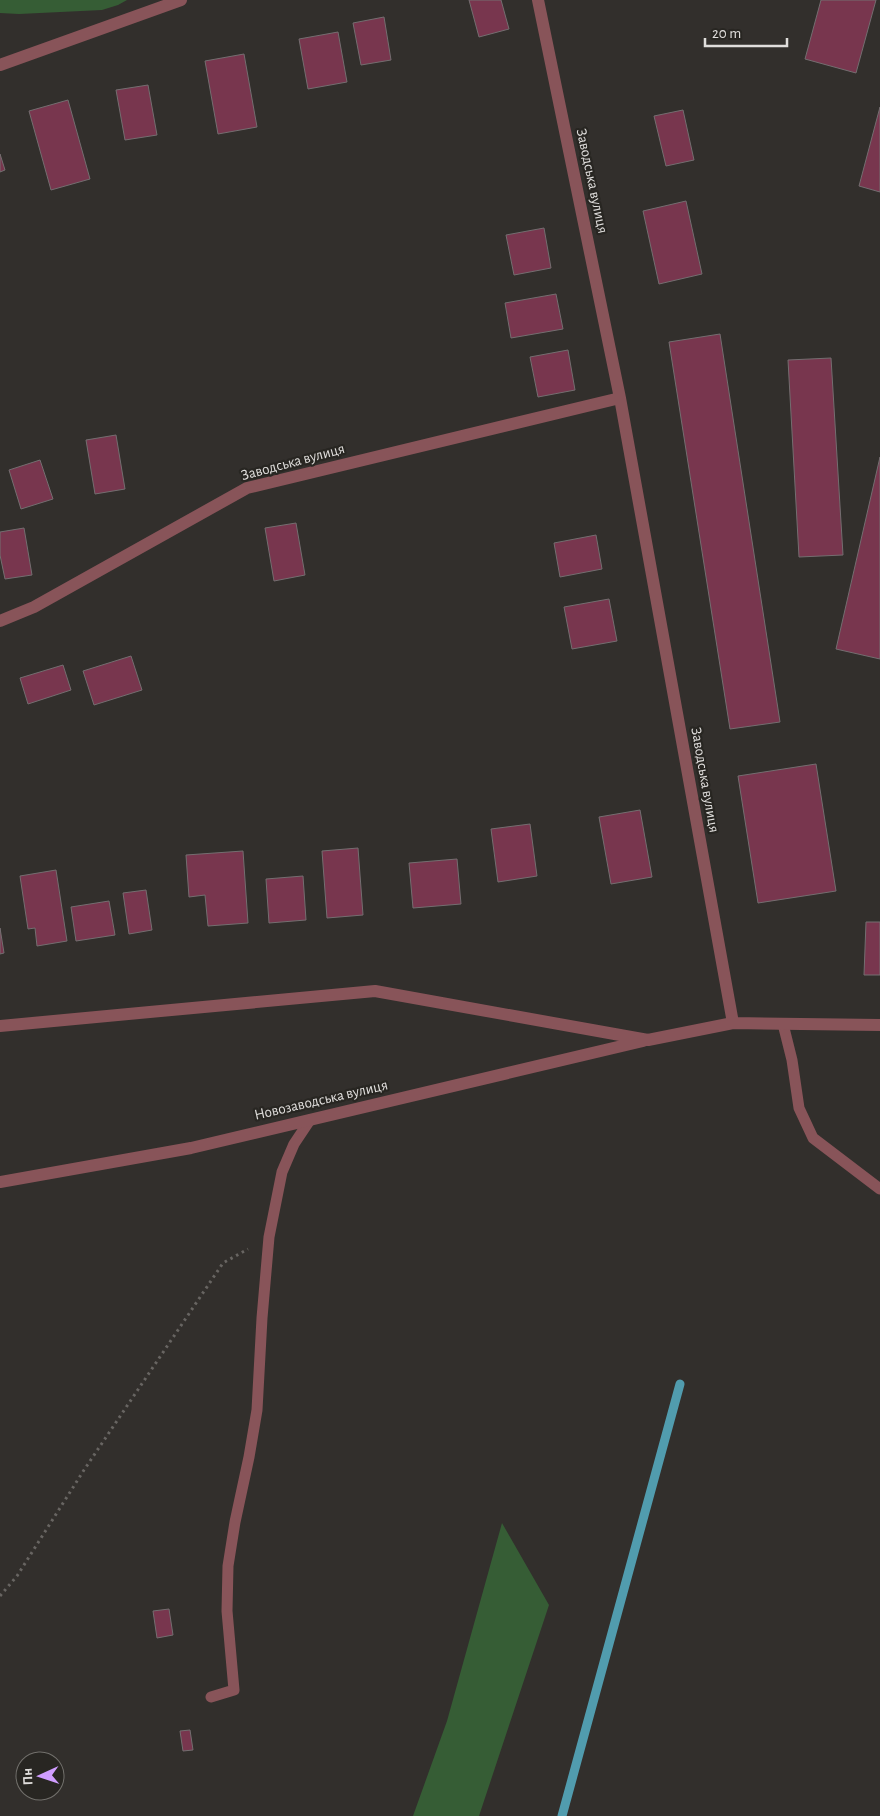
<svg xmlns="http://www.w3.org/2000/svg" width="880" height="1816" font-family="'Alegreya Sans',sans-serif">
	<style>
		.green { fill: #365d35 }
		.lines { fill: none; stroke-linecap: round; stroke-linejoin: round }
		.stream { stroke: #519cae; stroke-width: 9 }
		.building { fill: #78364e; stroke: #746e70 }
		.path { stroke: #686562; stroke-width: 3; stroke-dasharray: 2.5 4; stroke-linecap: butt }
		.lane { stroke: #885459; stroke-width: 11 }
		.street { stroke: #885459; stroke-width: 12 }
		.labels { text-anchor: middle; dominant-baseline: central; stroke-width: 4.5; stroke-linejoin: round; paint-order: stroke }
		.street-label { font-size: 15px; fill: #e0dedc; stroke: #282622 }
	</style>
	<rect width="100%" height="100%" fill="#322f2c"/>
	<path class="green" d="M0 0H127L118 5 102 10 19 14 0 13Z
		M502 1523 549 1605 479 1816H413L447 1721Z"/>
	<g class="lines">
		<path class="stream" d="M562 1816 680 1384"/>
	</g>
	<path class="building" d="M469 0H501L509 29 479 37Z
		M821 0H876L856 73 805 59Z
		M384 17 391 60 361 65 353 23Z
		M338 32 347 82 308 89 299 39Z
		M244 54 257 127 218 134 205 61Z
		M148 85 157 135 125 140 116 90Z
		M68 100 90 179 51 190 29 111Z
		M880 107V192L859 186Z
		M683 110 694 160 666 166 654 116Z
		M0 154 5 170 0 172Z
		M686 201 702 274 659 284 643 211Z
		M544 228 551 268 514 275 506 235Z
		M556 294 563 329 511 338 505 303Z
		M720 334 780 722 730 729 669 342Z
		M568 350 575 390 538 397 530 357Z
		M831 358 843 555 799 557 788 360Z
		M116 435 125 489 95 494 86 440Z
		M880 457V659L836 649Z
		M40 460 53 499 21 509 9 470Z
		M296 523 305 575 274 581 265 528Z
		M24 528 32 575 5 579 0 555V532Z
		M596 535 602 569 560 577 554 543Z
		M609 599 617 641 572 649 564 607Z
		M131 656 142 690 94 705 83 671Z
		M63 665 71 690 28 704 20 678Z
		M816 764 836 891 758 903 738 776Z
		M640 810 652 877 611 884 599 817Z
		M530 824 537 876 498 882 491 829Z
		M358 848 363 915 327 918 322 851Z
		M243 851 248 923 208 926 205 895 189 897 186 855Z
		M457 859 461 904 413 908 409 863Z
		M56 870 67 941 37 946 35 928 28 929 20 876Z
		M303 876 306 920 269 923 266 879Z
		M146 890 152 930 129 934 123 893Z
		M109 901 115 935 76 941 71 907Z
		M866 922H880V975H864Z
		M0 928 4 953 0 954Z
		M169 1609 173 1635 157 1638 153 1611Z
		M190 1730 193 1750 183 1751 180 1731Z"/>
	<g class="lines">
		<path class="path" d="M0 1596 17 1576 84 1470 223 1263 248 1249"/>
		<path class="lane" d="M783 1024 792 1060 799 1108 813 1138 880 1189
			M211 1697 234 1690 227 1611 228 1566 235 1522 249 1457 257 1410 262 1318 269 1237 282 1172 294 1144 310 1120"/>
		<path class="street" d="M538 0 620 398 733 1023
			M0 65 181 0
			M0 621 34 607 247 488 620 398
			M0 1026 375 991 648 1040 733 1023 880 1025
			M0 1182 191 1148 643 1041"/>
	</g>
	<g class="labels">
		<g class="street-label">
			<text transform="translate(592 181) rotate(78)">Заводська вулиця</text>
			<text transform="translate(293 462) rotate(-15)">Заводська вулиця</text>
			<text transform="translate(705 780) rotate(80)">Заводська вулиця</text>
			<text transform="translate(321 1100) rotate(-13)">Новозаводська вулиця</text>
		</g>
	</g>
	<g transform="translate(40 1776) rotate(267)"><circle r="24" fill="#282622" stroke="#72706c"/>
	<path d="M0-4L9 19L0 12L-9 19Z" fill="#d09dff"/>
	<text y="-8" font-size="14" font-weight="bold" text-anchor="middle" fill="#e0dedc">Пн</text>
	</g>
	<path d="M705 38v8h82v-8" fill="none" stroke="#e0dedc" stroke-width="2.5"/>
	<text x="712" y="38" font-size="15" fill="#e0dedc" stroke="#282622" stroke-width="4" paint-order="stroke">20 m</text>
</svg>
